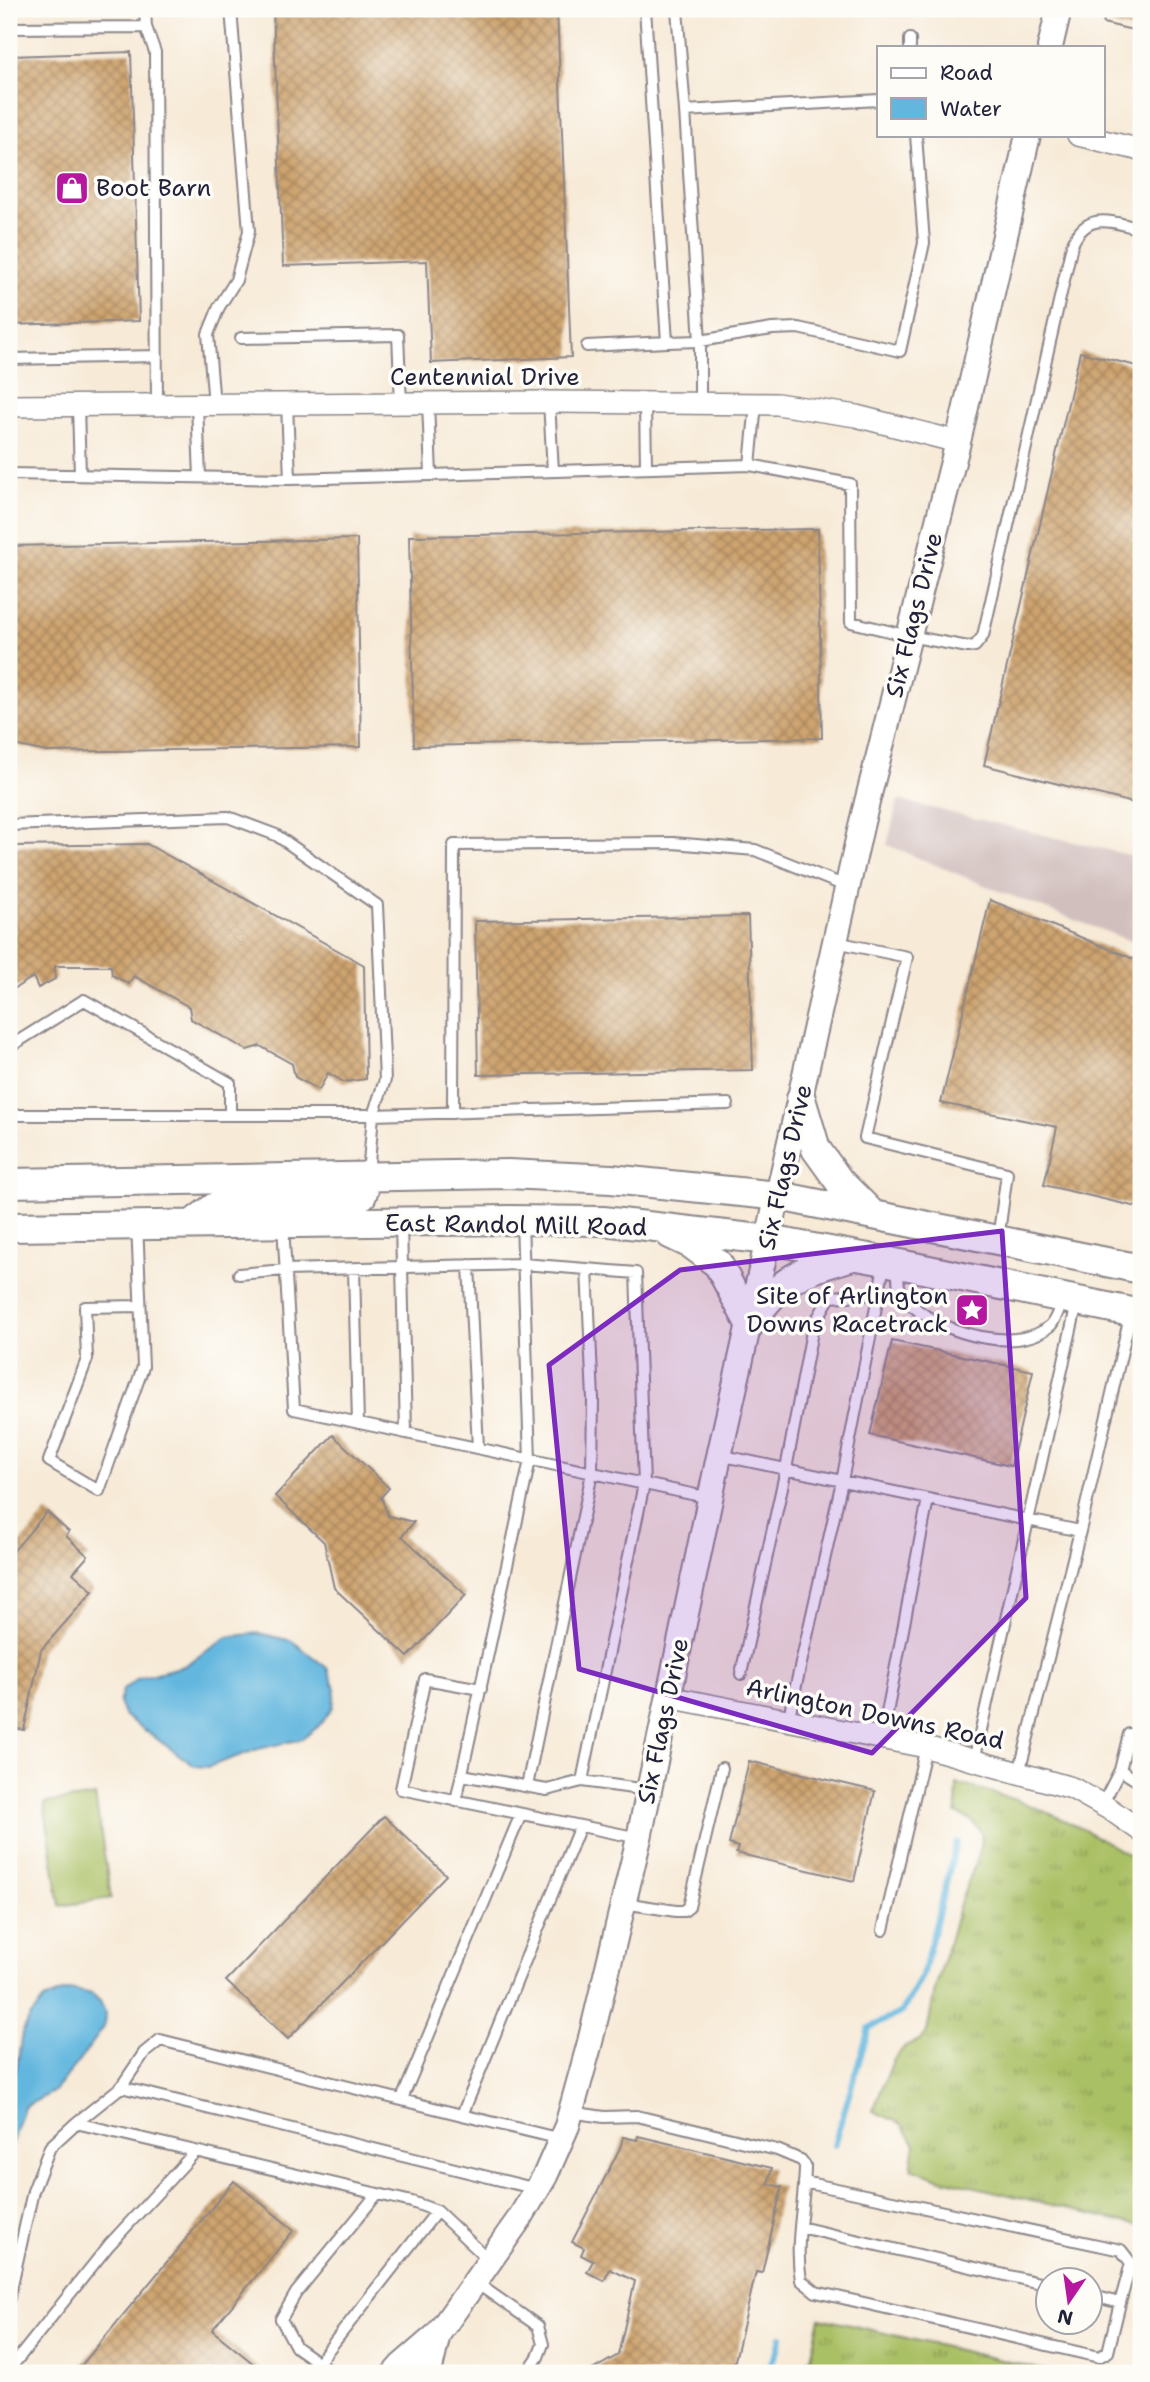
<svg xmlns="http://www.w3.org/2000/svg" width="1150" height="2382" font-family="'Shantell Sans',sans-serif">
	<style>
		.railway { fill: #d1bfbe }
		.grass { fill: url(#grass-tufts); stroke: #667150; stroke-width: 2 }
		.garden { fill: #aac065; stroke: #667150; stroke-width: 2 }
		.water { fill: #63b7df; stroke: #426c8d; stroke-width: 2 }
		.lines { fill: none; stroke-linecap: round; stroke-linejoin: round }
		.stream { stroke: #63b7df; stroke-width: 6 }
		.building { fill: url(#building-cross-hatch) }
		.service-casing { stroke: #8c8689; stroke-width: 14 }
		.minor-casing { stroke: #8c8689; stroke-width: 24 }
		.tertiary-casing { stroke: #8c8689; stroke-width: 28 }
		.secondary-casing { stroke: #8c8689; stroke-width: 32 }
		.service { stroke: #fff; stroke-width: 10 }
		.minor { stroke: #fff; stroke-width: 21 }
		.tertiary { stroke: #fff; stroke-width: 24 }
		.secondary { stroke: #fff; stroke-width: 28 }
		.marked { fill: #7b2cbf; fill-opacity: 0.2; stroke: #7b2cbf; stroke-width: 5; stroke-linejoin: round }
		.labels { text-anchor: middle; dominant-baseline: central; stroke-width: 7; stroke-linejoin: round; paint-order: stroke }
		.poi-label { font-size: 24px; fill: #22223b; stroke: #fdfcf7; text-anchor: start }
		.street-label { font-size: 24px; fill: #22223b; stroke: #fdfcf7 }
	</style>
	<defs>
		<pattern id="grass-tufts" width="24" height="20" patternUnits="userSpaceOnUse" patternTransform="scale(1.75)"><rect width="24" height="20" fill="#aac065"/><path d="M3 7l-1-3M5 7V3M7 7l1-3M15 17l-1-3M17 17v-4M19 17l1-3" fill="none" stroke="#8a9c54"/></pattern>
		<pattern id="building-cross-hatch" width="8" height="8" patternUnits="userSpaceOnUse" patternTransform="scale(1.75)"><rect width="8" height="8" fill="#cea470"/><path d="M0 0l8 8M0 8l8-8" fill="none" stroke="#a7855d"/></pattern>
	</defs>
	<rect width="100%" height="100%" fill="#fdfcf7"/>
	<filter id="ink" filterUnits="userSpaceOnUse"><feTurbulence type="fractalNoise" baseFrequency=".0143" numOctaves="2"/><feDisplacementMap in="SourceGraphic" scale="14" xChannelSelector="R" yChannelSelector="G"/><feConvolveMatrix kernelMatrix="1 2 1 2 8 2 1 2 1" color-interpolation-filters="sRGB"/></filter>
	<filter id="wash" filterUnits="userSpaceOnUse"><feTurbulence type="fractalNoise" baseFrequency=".00686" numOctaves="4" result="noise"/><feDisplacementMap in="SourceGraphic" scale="28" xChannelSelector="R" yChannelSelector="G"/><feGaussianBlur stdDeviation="1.57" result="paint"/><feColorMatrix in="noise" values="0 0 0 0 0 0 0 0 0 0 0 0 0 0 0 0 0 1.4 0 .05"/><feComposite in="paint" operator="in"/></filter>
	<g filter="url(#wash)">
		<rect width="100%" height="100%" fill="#f7ead7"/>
		<path class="railway" d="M898 800 1141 858V945L994 889 887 845Z"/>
		<path class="grass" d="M957 1784C1023 1797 1085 1827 1141 1863V2226L942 2179 911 2168 915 2145 902 2124 873 2111 893 2061 905 2046 922 2039 927 2032 935 1990 960 1903 979 1854 982 1833 971 1820 956 1813Z
			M820 2318 1057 2373H789L811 2358Z"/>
		<path class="garden" d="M95 1796 111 1898 60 1906 44 1803Z"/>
		<path class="water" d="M258 1633 292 1641 327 1668 335 1688 333 1707 320 1725 302 1739 258 1749 208 1767 195 1766 125 1716 119 1703 123 1690 138 1678 184 1666 228 1637Z
			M74 1990 92 1994 100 2001 105 2012 104 2027 77 2064 53 2092 24 2107 9 2155V2085L17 2066 22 2033 30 2017 44 2000 59 1993Z"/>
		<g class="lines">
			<path class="stream" d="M834 2145 869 2028 902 2012 922 1976 957 1842
				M765 2373 778 2350 781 2337"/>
		</g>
		<g id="blocks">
			<path class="building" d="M273 9H557L571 357 431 363 427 261 283 266Z
				M1107 9H1141V32L1103 23Z
				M131 52 139 321 9 325V56Z
				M1080 352 1141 367V805L984 765Z
				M818 529 822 738 414 746 409 536Z
				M357 539 361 747 47 752 9 744V546Z
				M147 844 364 965 366 1079 344 1082 328 1073 319 1090 295 1077 292 1064 260 1046 247 1050 191 1019 189 1007 134 976 129 984 112 975 111 966H55V979L38 988 33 977 9 992V849L14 846Z
				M990 900 1141 962V1208L1044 1185 1057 1127 941 1103Z
				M748 916 753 1070 478 1075 475 921Z
				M892 1341 1033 1371 1011 1466 870 1435Z
				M333 1435 389 1488 381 1497 388 1516 414 1522 402 1536 466 1595 408 1657 334 1588 324 1542 275 1496Z
				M47 1512 69 1532 66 1536 88 1556 73 1573 93 1591 41 1650 24 1730 9 1727V1556Z
				M749 1761 875 1791 854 1881 736 1853 738 1847 729 1844Z
				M384 1816 446 1875 288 2039 226 1981Z
				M638 2136 772 2168 768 2184 782 2187 762 2273 756 2272 732 2373H587L618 2355 635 2281 610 2269 604 2281 587 2272 593 2261 581 2255 584 2248 572 2242 620 2148 623 2137 637 2140Z
				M234 2181 294 2230 212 2330 265 2373H75Z"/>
		</g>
	</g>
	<g filter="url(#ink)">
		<use href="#blocks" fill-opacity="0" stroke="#8c8689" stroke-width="2"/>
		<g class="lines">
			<g class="service-casing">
				<path id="service" d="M145 9 146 28
					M645 9 667 342 700 341 685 111
					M677 9 685 111 879 100
					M9 28 146 27 155 52 157 405
					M910 39V47
					M241 338 398 335 401 404
					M587 346 667 342
					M9 359 157 356
					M549 402 553 471
					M645 403 646 468
					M700 403V341L772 329 798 328 900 351 924 243 916 135
					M197 405 200 477
					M214 405 208 334 219 307 236 280 249 231 231 9
					M78 406 80 475
					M750 465 756 404
					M9 474 290 479 287 404
					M431 475 750 465 850 484 851 622 909 636 968 647 975 646 983 636 1072 245C1087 210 1112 222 1141 229
					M290 479 431 475 428 403
					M9 825 228 817 276 835 377 905 385 1080 373 1115 368 1175
					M836 942 907 957 865 1138 1007 1173 998 1240
					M9 1047 84 1000 230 1083V1113
					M453 1113 454 845 673 843 755 850 848 887
					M9 1115H373L728 1104
					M401 1224 406 1433
					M283 1225 294 1409 710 1498
					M137 1228 138 1246 143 1367 99 1491 49 1461 87 1359 85 1307 140 1306
					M898 1263C898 1274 897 1286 902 1296 904 1300 910 1304 914 1307 943 1333 1019 1355 1051 1325 1056 1319 1059 1308 1063 1301
					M469 1265 478 1448
					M354 1269 358 1423
					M239 1274 285 1270 523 1264 636 1273 644 1484 582 1781 647 1790
					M719 1455 1080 1531 1019 1773
					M1080 1531 1131 1312
					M741 1674 786 1469 813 1326 830 1297 878 1294
					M481 1689 425 1679 401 1789 639 1838
					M788 1721 842 1481 885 1261
					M882 1739 928 1499
					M974 1761 1077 1303
					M1120 1770 1129 1734 1141 1737
					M462 1775 547 1790 582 1781
					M527 1786 592 1473 593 1399 587 1269
					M456 1801 530 1460 522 1221
					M1102 1805 1120 1770 1141 1783
					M623 1903 676 1911H684L689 1907 722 1768
					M883 1930 926 1747
					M402 2099 521 1814
					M570 2112 604 2117 637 2116 777 2150 801 2160 805 2165C805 2204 794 2241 801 2280L816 2292 1099 2357 1108 2352 1120 2303 1090 2295
					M462 2115 561 2139
					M76 2123 121 2087
					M804 2182 1121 2250 1131 2263 1120 2303
					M537 2189 121 2087 144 2053 160 2040 462 2115 580 1826
					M800 2227 1048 2285
					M475 2282 538 2326 543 2344 538 2357 527 2373
					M9 2298 33 2191 50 2147 76 2123 412 2202 437 2211 490 2261
					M318 2363 437 2211
					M9 2370 109 2245 195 2152
					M333 2373 296 2347 281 2319 296 2293 377 2194"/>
			</g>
			<g class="minor-casing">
				<path id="minor" d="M1078 135 1141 150
					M9 406 549 402 777 404 856 416 958 442
					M668 1697 926 1747 1072 1788 1111 1810 1141 1831"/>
			</g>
			<g class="tertiary-casing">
				<path id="tertiary" d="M1050 47 1059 9
					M395 2373 402 2365 438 2334 520 2218 545 2176 567 2126 589 2046 639 1838 718 1461 862 822 958 442 1028 135
					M429 2373 438 2334"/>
			</g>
			<g class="secondary-casing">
				<path id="secondary" d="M801 1099 816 1149 839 1181 872 1214
					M9 1183 508 1174 611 1179 779 1196 1141 1269
					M195 1222 215 1207 237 1201H349L362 1195 368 1175
					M9 1227 509 1220 603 1221 769 1240 885 1261 1141 1314
					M670 1234 691 1244 718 1264 750 1324C780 1278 801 1271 853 1256"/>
			</g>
			<use href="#service" class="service"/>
			<use href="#minor" class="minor"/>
			<use href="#tertiary" class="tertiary"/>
			<use href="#secondary" class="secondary"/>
		</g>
	</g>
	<path class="marked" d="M1002 1231 1026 1598 872 1753 579 1669 549 1365 680 1270Z"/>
	<defs>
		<g id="shop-square" transform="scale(1.75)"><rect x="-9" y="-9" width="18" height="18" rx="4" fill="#b5179e" stroke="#fdfcf7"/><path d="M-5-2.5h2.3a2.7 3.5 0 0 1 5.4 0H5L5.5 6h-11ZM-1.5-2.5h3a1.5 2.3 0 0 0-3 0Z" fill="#fff"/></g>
		<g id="sight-square" transform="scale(1.75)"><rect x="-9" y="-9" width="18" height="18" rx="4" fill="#b5179e" stroke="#fdfcf7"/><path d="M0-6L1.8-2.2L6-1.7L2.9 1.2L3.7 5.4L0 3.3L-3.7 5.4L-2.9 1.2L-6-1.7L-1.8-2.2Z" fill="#fff"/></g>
	</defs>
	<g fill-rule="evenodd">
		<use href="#shop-square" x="72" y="188"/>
		<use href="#sight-square" x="972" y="1310"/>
	</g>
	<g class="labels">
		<g class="poi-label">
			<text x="96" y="188">Boot Barn</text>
			<text x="948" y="1296" text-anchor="end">Site of Arlington<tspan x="948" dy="28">Downs Racetrack</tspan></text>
		</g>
		<g class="street-label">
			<text x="485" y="377">Centennial Drive</text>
			<text transform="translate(914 615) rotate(-76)">Six Flags Drive</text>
			<text transform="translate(785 1167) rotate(-77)">Six Flags Drive</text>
			<text transform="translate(516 1225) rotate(1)">East Randol Mill Road</text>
			<text transform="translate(875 1714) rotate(12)">Arlington Downs Road</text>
			<text transform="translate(663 1721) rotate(-78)">Six Flags Drive</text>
		</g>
	</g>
	<rect width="1150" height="2382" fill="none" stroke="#fdfcf7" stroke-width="35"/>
	<rect x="877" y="46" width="228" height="91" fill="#fdfcf7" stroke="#a5a5ac" stroke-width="2"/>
	<rect x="891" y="68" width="35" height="10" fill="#ffffff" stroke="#a5a5ac" stroke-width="2"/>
	<text x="940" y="80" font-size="21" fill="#22223b">Road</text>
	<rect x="891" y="98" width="35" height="21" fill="#63b7df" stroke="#a5a5ac" stroke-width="2"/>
	<text x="940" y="116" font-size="21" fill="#22223b">Water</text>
	<g transform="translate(1069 2301) rotate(193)"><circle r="33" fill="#fdfcf7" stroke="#a5a5ac" stroke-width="2"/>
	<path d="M0-5L12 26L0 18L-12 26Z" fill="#b5179e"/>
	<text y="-10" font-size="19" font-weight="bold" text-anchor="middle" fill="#22223b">N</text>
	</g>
</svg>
